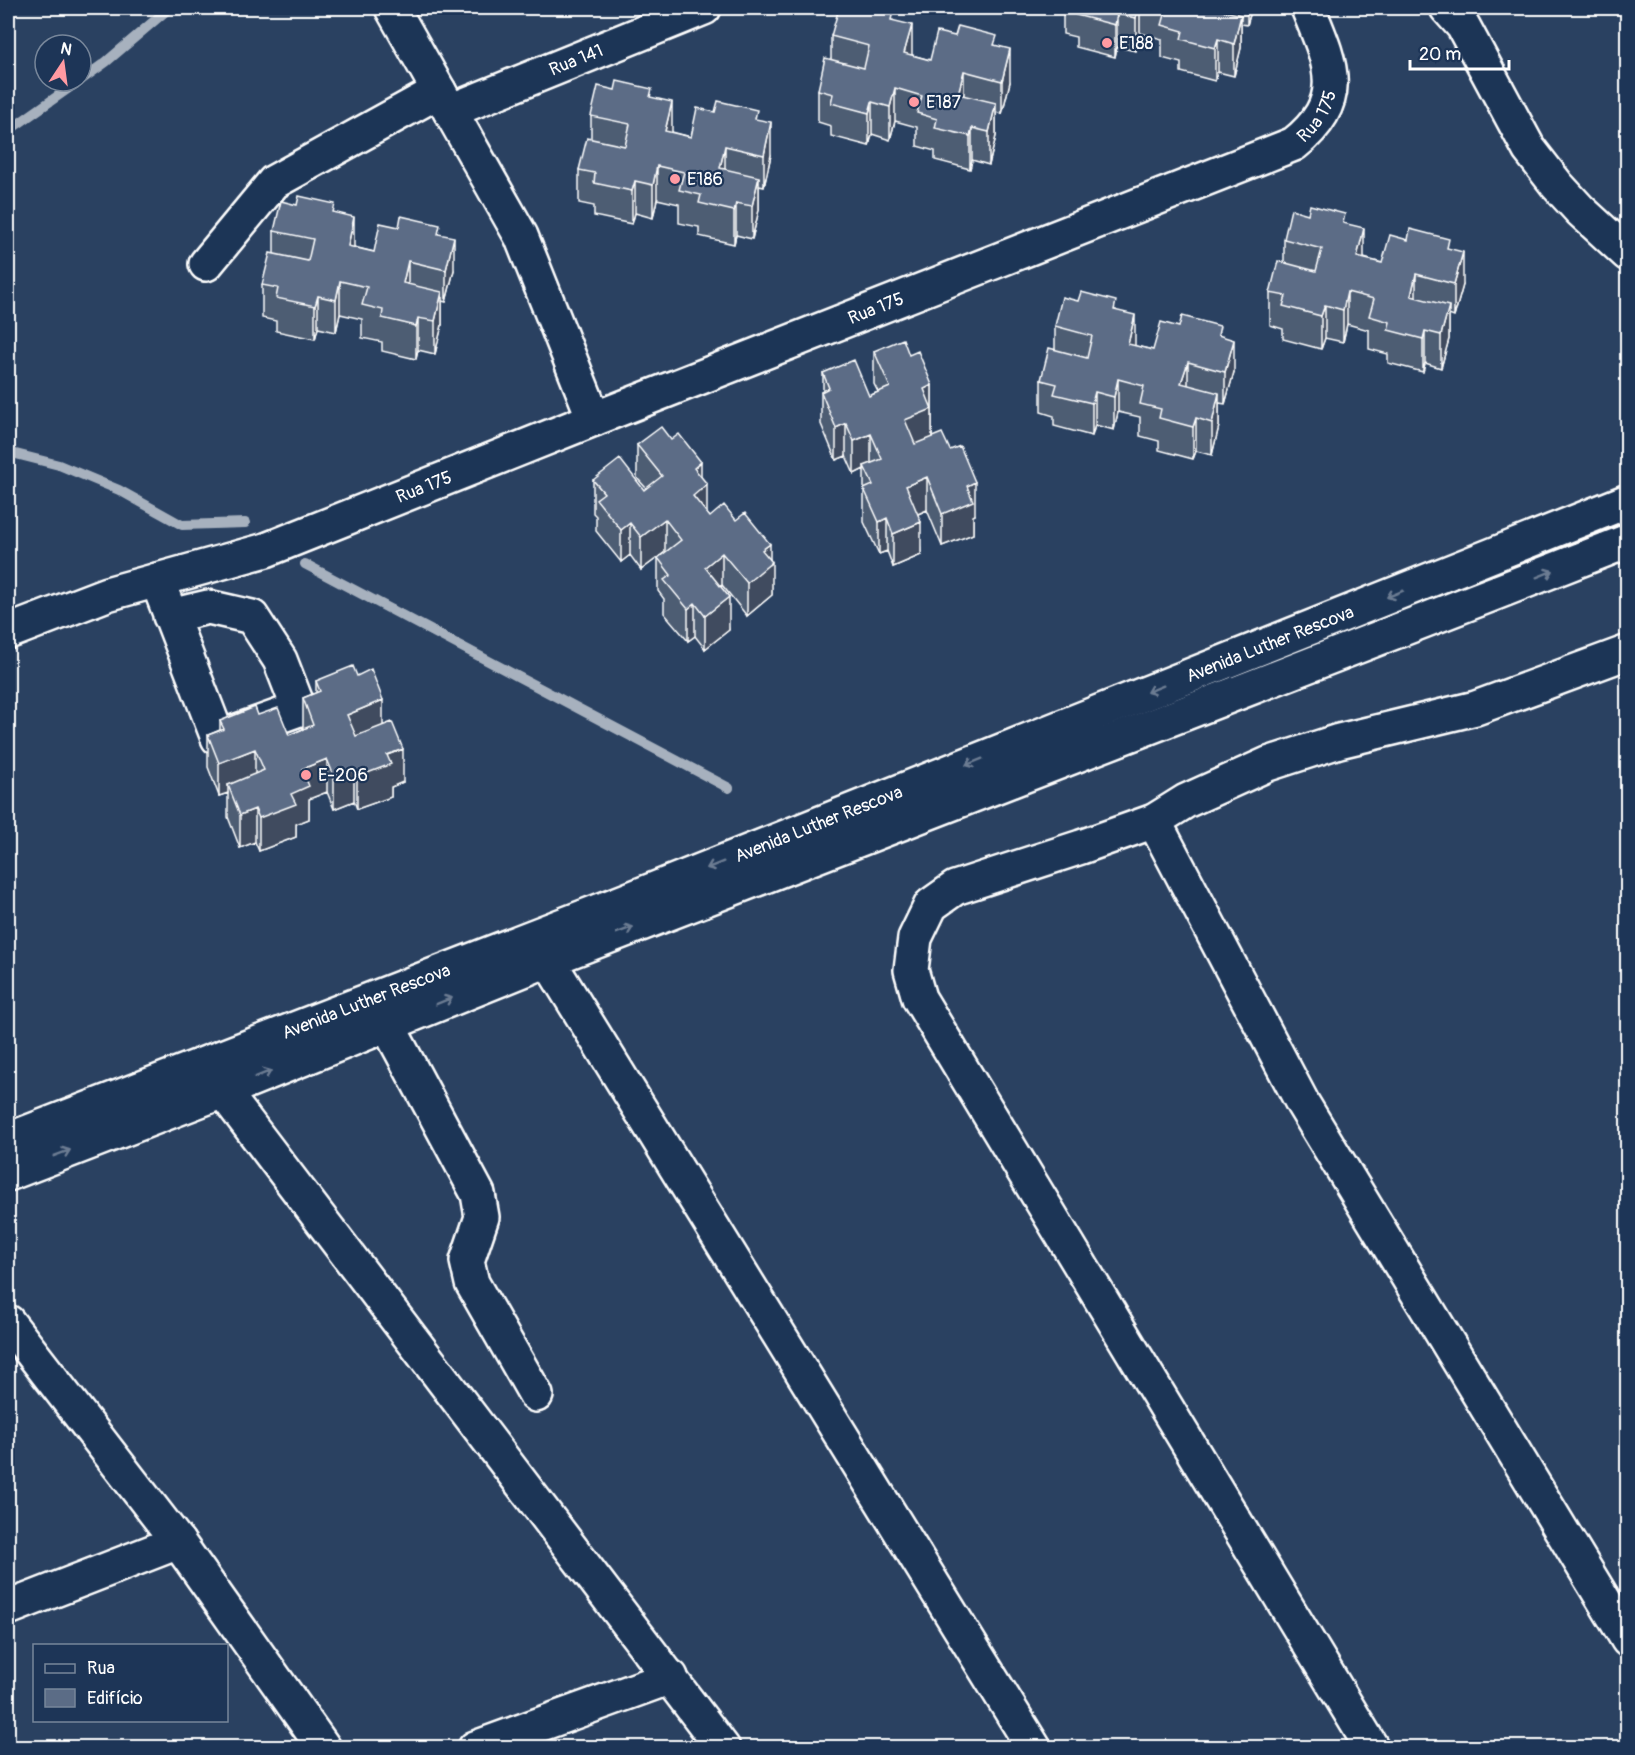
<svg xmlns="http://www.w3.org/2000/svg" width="1635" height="1755" font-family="Pangolin,sans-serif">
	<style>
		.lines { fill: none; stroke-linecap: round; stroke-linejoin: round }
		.stream { stroke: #a7b1be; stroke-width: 10 }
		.minor-casing { stroke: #fff; stroke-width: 38 }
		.major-casing { stroke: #fff; stroke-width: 38 }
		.minor { stroke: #1d3557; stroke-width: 33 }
		.major { stroke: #1d3557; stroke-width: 33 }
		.wall { fill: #4e5d73; stroke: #fff; stroke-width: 1.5 }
		.shaded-wall { fill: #404c5e; stroke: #fff; stroke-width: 1.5 }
		.building { fill: #5b6c86; stroke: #fff; stroke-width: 1.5 }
		.oneway { stroke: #6c7c92 }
		.poi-dot { fill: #ff9aa2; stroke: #1d3557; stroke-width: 2 }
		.labels { text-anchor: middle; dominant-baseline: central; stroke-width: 4.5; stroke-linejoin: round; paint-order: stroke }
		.poi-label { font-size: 18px; fill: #fff; stroke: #1d3557; text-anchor: start }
		.street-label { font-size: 18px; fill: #fff; stroke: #1d3557 }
	</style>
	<rect width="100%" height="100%" fill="#2a4161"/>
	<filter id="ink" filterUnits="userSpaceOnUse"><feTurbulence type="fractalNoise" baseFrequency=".0167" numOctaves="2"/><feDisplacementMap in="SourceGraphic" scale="12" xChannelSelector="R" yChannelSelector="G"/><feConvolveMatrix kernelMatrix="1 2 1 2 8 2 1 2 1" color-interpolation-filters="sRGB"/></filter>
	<g filter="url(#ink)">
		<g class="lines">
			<path class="stream" d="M81 80 106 62 167 10 174 8
				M8 131 79 81
				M8 452 59 465 119 490 182 525 245 523
				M305 564 729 788"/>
			<g class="minor-casing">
				<g id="minor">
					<path d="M392 8 521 236 594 419"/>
					<path d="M1447 8 1463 26 1529 149 1557 185 1580 210 1628 254"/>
					<path id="s1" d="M450 111 704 8"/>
					<path d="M206 264 274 182 439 91"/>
					<path d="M157 580 218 738 299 709 280 660 252 617 208 607 170 616"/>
					<path id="s2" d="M8 632 107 594 266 550 594 419 1294 144C1349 100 1331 64 1308 8"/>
					<path d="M1154 821 1303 1104 1628 1640"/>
					<path d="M548 960 1034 1748"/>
					<path d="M387 1024 478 1194 482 1217 467 1261 472 1283 536 1395"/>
					<path d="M223 1091 723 1748"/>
					<path d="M8 1322 178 1542 324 1748"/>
					<path d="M8 1608 178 1542"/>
					<path d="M475 1748 671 1677"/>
					<path d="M1372 1748 919 998 911 970 915 938 931 905 955 888 1081 847 1154 821 1186 801 1268 764 1339 741 1476 708 1628 652"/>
				</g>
			</g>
			<g class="major-casing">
				<g id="major">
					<path id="s3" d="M8 1140 625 901 1628 501"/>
					<path d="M8 1174 223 1091 548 960 1490 595 1628 541"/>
				</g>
			</g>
			<use href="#minor" class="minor"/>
			<use href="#major" class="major"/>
		</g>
		<path class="wall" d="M1063 8H1252L1247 25 1241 24V48L1234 76 1218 72 1215 81 1181 72V63L1162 58V39L1140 33 1136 51 1117 47 1115 57 1076 47V37L1063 34Z
			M893 20 912 55 930 60 955 36 997 46 1010 82 1002 114 996 112V136L989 165 972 160 970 169 935 160V151L917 146V127L895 121 890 140 872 134 869 146 831 136V126L818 122V90L831 59V36Z
			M652 98 672 132 691 137 715 112 757 120 771 155 764 187 759 186V210L752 239 736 235 734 244 699 236V227L679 223V204L657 199 653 218 635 213 632 224 594 216V206L579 203V170L591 139V116Z
			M297 205 335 213 354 247 374 252 399 227 440 235 454 270 446 302 442 301V325L435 354 418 350 416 359 382 351V342L362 338V319L340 314 336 332 318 328 315 339 276 331V321L262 318V285L274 254V231Z
			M1345 224 1364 258 1382 263 1408 240 1449 249 1463 285 1454 317 1449 315V339L1441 368 1425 363 1423 372 1388 363V354L1369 349V330L1347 324 1343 342 1325 338 1321 349 1283 339V329L1270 325V293L1284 262V239Z
			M1116 310 1135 346 1153 350 1179 327 1220 336 1234 372 1225 404 1219 403V426L1212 455 1196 451 1193 459 1159 450V441L1140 436V417L1118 412 1114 430 1095 425 1092 436 1054 426V416L1041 412V380L1055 349V326Z
			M874 351 909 355 932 385V437L975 515 973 516V534L942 546 927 510 918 514 921 555 893 567 887 551 879 554 864 522V469L854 474 846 456 836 460 821 424V392L823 391V373L869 396 878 392 874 384Z
			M637 445 701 476 707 514 710 517 736 520 770 559 772 595 747 616 722 585 721 587 729 630 705 649 695 636 688 641 664 613V599L658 591V558L665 552 641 570 630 555 621 562 596 531V516L593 513V480L644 490 646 488 637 478Z
			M357 676 383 725 403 782 391 787V797L357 809 354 801 334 809 327 792 309 799V819L296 824V837L259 851 255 842 240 848 228 817V793L219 796 208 767V735L220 730V721L289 735 303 729V698L316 693V681Z"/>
		<path class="shaded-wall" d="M1138 8H1140V33L1136 51V18Z
			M1247 8H1252L1247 25Z
			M1117 14V47L1115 57V25Z
			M1241 15V48L1234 76V44Z
			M912 25V58L904 53Z
			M1218 39V72L1215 81V48Z
			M1010 49V82L1002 114V81Z
			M964 71V104L958 94Z
			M895 88V121L890 140V107Z
			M672 102V135L665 131Z
			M872 102V134L869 146V113Z
			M996 103V136L989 165V132Z
			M771 122V155L764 187V155Z
			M972 128V160L970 169V136Z
			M725 146V179L720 168Z
			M657 166V199L653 218V185Z
			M759 177V210L752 239V206Z
			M635 181V213L632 224V191Z
			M736 203V235L734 244V211Z
			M354 217V250L348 246Z
			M1364 228V261L1357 257Z
			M454 237V270L446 302V270Z
			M1463 252V285L1454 317V284Z
			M408 261V294L403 283Z
			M1416 274V307L1411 296Z
			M340 281V314L336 332V300Z
			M442 292V325L435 354V321Z
			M1347 292V324L1343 342V310Z
			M318 296V328L315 339V306Z
			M1325 305V338L1321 349V316Z
			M1449 306V339L1441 368V335Z
			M1135 315V348L1128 344Z
			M418 318V350L416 359V326Z
			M1425 331V363L1423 372V339Z
			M1234 340V372L1225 404V372Z
			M1188 362V394L1181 383Z
			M1118 379V412L1114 430V397Z
			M932 385V441L905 453V420L924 389Z
			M1095 392V425L1092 436V403Z
			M1219 393V426L1212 455V423Z
			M1196 418V451L1193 459V427Z
			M846 423V456L836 460V428Z
			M871 434V466H864V469L854 474V441Z
			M701 462V490L707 484V517L693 496 694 468Z
			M927 477V510L906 519V486Z
			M975 482V515L973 516V534L942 546V514L967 486Z
			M887 518V551L879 554V522Z
			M665 519V552L641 570V537Z
			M921 522V555L893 567V534Z
			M630 523V555L621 562V530Z
			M770 544V564L772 562V595L747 616V583L762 550Z
			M722 553V585L705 599V567Z
			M729 597V630L705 649V616Z
			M695 603V636L688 641V609Z
			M383 700V733L347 747V715Z
			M255 749V782L228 785V793L219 796V763Z
			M403 749V782L391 787V797L357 809V777L387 755Z
			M327 759V792L309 799V819L296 824V837L259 851V818L302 769Z
			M354 769V801L334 809V776Z
			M255 809V842L240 848V815Z"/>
		<path class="building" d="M839 8H844L855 11 856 8H878L893 11 891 20 912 25 904 53 930 60 937 32 955 36 958 26 997 36 994 45 1010 49 1002 81 964 71 958 94 996 103 989 132 972 128 970 136 935 128 937 119 917 113 922 96 895 88 890 107 872 102 869 113 831 103 833 94 818 90 825 58 864 68 869 46 831 36Z
			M1078 8H1138L1136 18 1117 14 1115 25 1076 15Z
			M1167 8H1212L1241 15 1234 44 1218 39 1215 48 1181 39 1183 31 1162 25Z
			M617 81 652 89 650 97 672 102 665 131 691 137 697 108 715 112 718 101 757 110 755 119 771 122 764 155 725 146 720 168 759 177 752 206 736 203 734 211 699 203 701 195 679 190 684 172 657 166 653 185 635 181 632 191 594 183 595 173 579 170 587 138 625 146 630 124 591 116 598 86 615 90Z
			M299 196 335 204 333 212 354 217 348 246 374 252 380 223 399 227 401 216 440 225 438 234 454 237 446 270 408 261 403 283 442 292 435 321 418 318 416 326 382 318 383 310 362 305 367 287 340 281 336 300 318 296 315 306 276 298 278 288 262 285 270 253 308 261 313 239 274 231 281 201 297 205Z
			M1310 205 1345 214 1343 223 1364 228 1357 257 1382 263 1390 235 1408 240 1410 229 1449 239 1447 248 1463 252 1454 284 1416 274 1411 296 1449 306 1441 335 1425 331 1423 339 1388 330 1390 322 1369 316 1374 299 1347 292 1343 310 1325 305 1321 316 1283 306 1286 296 1270 293 1278 261 1316 271 1322 249 1284 239 1291 209 1308 214Z
			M1081 292 1116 301 1114 310 1135 315 1128 344 1153 350 1161 322 1179 327 1182 316 1220 326 1218 335 1234 340 1225 372 1188 362 1181 383 1219 393 1212 423 1196 418 1193 427 1159 418 1161 409 1140 404 1144 386 1118 379 1114 397 1095 392 1092 403 1054 394 1057 384 1041 380 1049 348 1087 358 1092 336 1055 326 1062 297 1078 301Z
			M903 339 909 355 918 351 932 385 924 389 932 409 905 420 915 444 942 433 950 450 960 446 975 482 967 486 973 501 942 514 927 477 906 486 921 522 893 534 887 518 879 522 864 489 873 485 864 466 882 459 871 434 854 441 846 423 836 428 821 392 829 388 823 373 854 360 869 396 890 387 874 351Z
			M661 427 671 440 679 434 701 462 694 468 707 484 693 496 710 517 724 505 736 520 745 513 770 544 762 550 772 562 747 583 722 553 705 567 729 597 705 616 695 603 688 609 664 580 671 575 658 558 681 540 665 519 641 537 630 523 621 530 596 499 604 493 593 480 620 459 644 490 662 476 637 445Z
			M353 666 357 676 371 669 383 700 347 715 356 736 392 722 403 749 387 755 391 764 357 777 354 769 334 776 327 759 302 769 309 786 291 794 296 804 259 818 255 809 240 815 228 785 264 770 255 749 219 763 208 735 224 729 220 721 255 707 258 715 278 708 289 735 313 725 303 698 320 691 316 681Z"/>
		<defs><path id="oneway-shaft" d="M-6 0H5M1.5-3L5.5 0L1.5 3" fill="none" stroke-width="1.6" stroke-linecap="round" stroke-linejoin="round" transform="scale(1.5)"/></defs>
		<g class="oneway">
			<use href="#oneway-shaft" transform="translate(1545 574) rotate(-22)"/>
			<use href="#oneway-shaft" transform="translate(1395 594) rotate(158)"/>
			<use href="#oneway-shaft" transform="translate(1155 689) rotate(158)"/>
			<use href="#oneway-shaft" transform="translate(974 762) rotate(158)"/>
			<use href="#oneway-shaft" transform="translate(715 865) rotate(158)"/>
			<use href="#oneway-shaft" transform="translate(625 930) rotate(-21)"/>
			<use href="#oneway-shaft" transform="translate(444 1001) rotate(-22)"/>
			<use href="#oneway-shaft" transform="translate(263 1074) rotate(-22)"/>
			<use href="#oneway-shaft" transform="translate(62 1153) rotate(-21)"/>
		</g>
	</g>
	<g class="poi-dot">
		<circle cx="1107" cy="43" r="6"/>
		<circle cx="914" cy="102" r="6"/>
		<circle cx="675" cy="179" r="6"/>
		<circle cx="306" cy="775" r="6"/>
	</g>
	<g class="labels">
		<g class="poi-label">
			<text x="1119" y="43">E188</text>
			<text x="926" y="102">E187</text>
			<text x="687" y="179">E186</text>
			<text x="318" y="775">E-206</text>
		</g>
		<g class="street-label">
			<text stroke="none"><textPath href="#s1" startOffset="136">Rua 141</textPath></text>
			<text stroke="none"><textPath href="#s2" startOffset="1413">Rua 175</textPath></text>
			<text stroke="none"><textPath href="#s2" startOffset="927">Rua 175</textPath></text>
			<text stroke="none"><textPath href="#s2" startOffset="441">Rua 175</textPath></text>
			<text stroke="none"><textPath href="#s3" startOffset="1356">Avenida Luther Rescova</textPath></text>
			<text stroke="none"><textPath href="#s3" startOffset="870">Avenida Luther Rescova</textPath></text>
			<text stroke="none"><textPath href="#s3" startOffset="384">Avenida Luther Rescova</textPath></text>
		</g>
	</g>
	<rect width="1635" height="1755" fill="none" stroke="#1d3557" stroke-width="30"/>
	<rect x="15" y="15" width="1605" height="1725" fill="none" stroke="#fff" stroke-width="2" filter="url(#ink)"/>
	<rect x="33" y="1644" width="195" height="78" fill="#1d3557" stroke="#77869a" stroke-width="1.5"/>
	<rect x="45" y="1664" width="30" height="9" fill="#1d3557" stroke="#77869a" stroke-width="1.5"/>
	<text x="87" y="1674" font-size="18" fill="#ffffff">Rua</text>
	<rect x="45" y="1689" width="30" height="18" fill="#5b6c86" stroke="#77869a" stroke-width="1.5"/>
	<text x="87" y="1704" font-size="18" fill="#ffffff">Edifício</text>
	<g transform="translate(63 63) rotate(13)"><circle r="28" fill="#1d3557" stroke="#77869a" stroke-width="1.5"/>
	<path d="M0-4.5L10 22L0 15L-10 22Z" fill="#ff9aa2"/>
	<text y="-9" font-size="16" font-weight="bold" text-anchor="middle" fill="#ffffff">N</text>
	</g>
	<path d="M1410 60v9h99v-9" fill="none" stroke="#ffffff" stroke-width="3"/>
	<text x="1419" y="60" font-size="18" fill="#ffffff" stroke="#1d3557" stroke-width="4.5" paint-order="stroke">20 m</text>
</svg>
